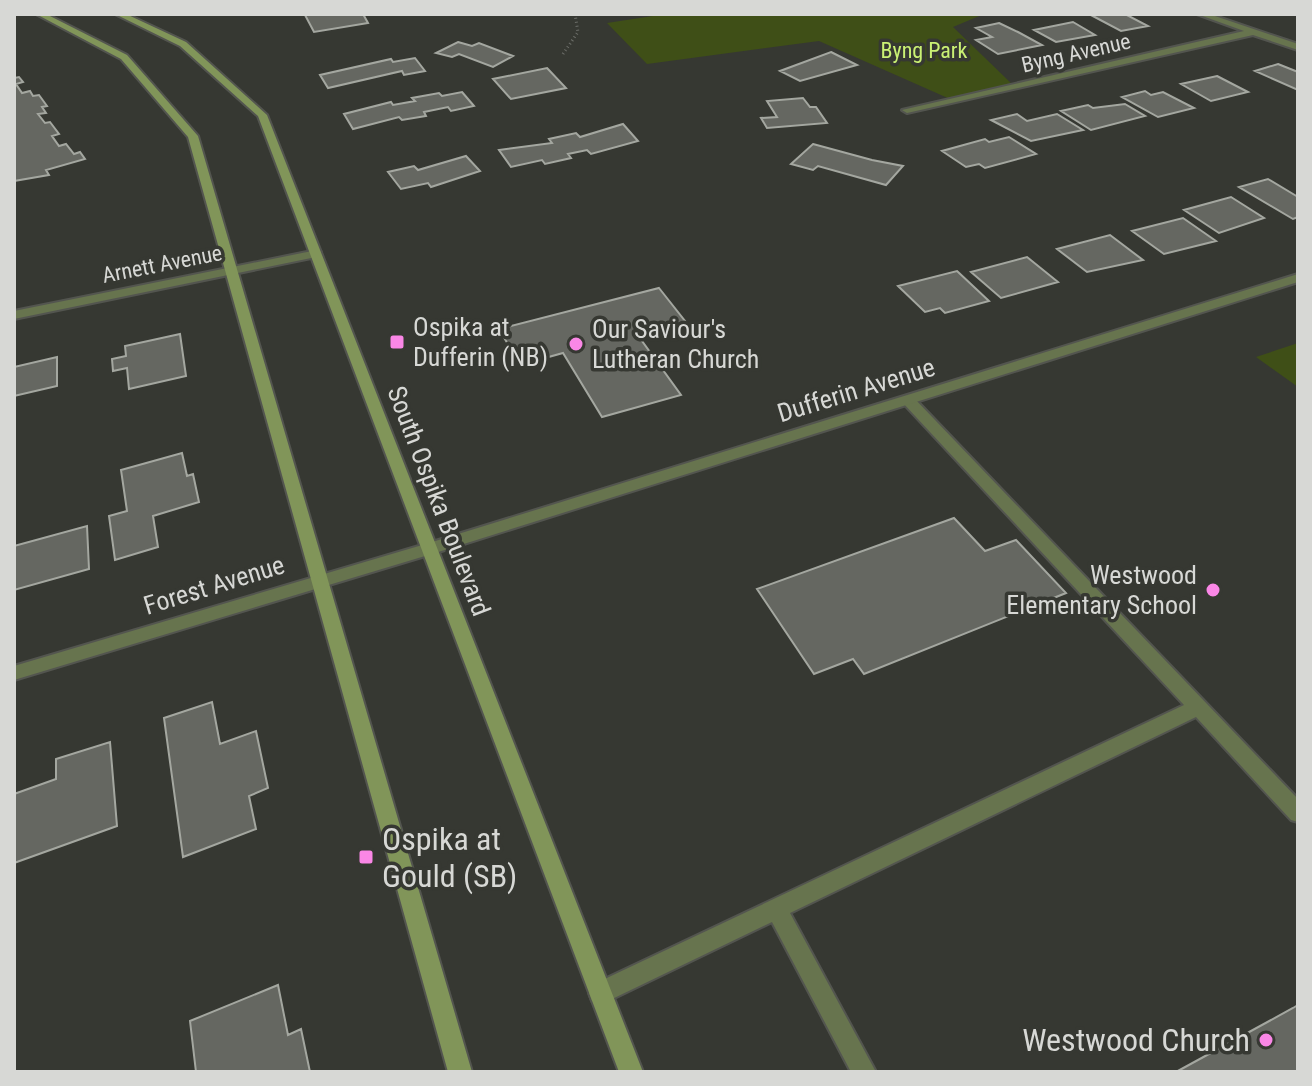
<svg xmlns="http://www.w3.org/2000/svg" width="1312" height="1086" font-family="'Roboto Condensed',sans-serif">
	<style>
		.green { fill: #3f4f17 }
		.building { fill: #656761; stroke: #a4a7a0; stroke-width: 2 }
		.lines { fill: none; stroke-linecap: round; stroke-linejoin: round }
		.lane-casing { stroke: #53554f; stroke-width: 4 }
		.street-casing { stroke: #53554f; stroke-width: 4 }
		.secondary-casing { stroke: #53554f; stroke-width: 4 }
		.path { stroke: #6b6d68; stroke-width: 3; stroke-dasharray: 1 3; stroke-linecap: butt }
		.lane { fill: #67744e; fill-rule: evenodd }
		.street { fill: #67744e; fill-rule: evenodd }
		.secondary { fill: #819559; fill-rule: evenodd }
		.poi-dot { fill: #fa87e6; stroke: #363832; stroke-width: 3 }
		.labels { text-anchor: middle; dominant-baseline: central; stroke-width: 7; stroke-linejoin: round; paint-order: stroke }
		.far-park-label { font-size: 22px; fill: #caf174; stroke: #363832 }
		.far-street-label { font-size: 22px; fill: #d7d8d5; stroke: #363832 }
		.poi-label { font-size: 26px; fill: #d7d8d5; stroke: #363832; text-anchor: start }
		.street-label { font-size: 26px; fill: #d7d8d5; stroke: #363832 }
		.near-poi-label { font-size: 32px; fill: #d7d8d5; stroke: #363832; text-anchor: start }
	</style>
	<rect width="100%" height="100%" fill="#363832"/>
	<path class="green" d="M666 14H984L953 27 1014 86 950 99 819 41 647 64 607 23Z
		M1298 343V387L1256 357Z"/>
	<path class="building" d="M363 14 368 23 314 32 305 15Z
		M1089 14H1125L1148 26 1121 31Z
		M1073 22 1095 35 1056 42 1034 30Z
		M999 23 1018 32 1042 45 998 54 976 40 992 37 976 28Z
		M458 42 472 46 479 43 513 56 493 67 459 54 452 57 436 53Z
		M831 52 857 65 800 81 780 71Z
		M415 58 425 71 404 75 402 71 328 88 320 75 391 59 393 62Z
		M1278 64 1298 72V90L1255 71Z
		M547 68 566 88 511 99 493 79Z
		M1217 76 1248 92 1211 101 1181 84Z
		M19 77 23 82 16 84 22 93 30 91 33 96 39 95 47 106 42 107 46 113 38 114 45 123 50 122 59 134 52 136 59 146 66 144 74 154 80 152 85 159 46 170 49 175 14 181V78Z
		M1145 91 1151 95 1163 92 1194 108 1158 117 1122 97Z
		M462 92 474 106 451 111 448 107 424 112 426 116 402 120 399 117 353 129 344 114 391 102 393 105 415 101 412 98 439 93 442 96Z
		M803 98 810 107H816L827 123 767 128 761 118 777 117 767 101Z
		M1125 104 1145 116 1091 130 1061 111 1088 105 1093 108Z
		M1017 114 1027 121 1057 114 1083 130 1031 141 991 120Z
		M623 124 638 141 591 154 587 150 568 154 571 158 545 164 542 160 511 167 499 150 552 143 549 139 576 133 580 137Z
		M1009 137 1036 154 985 168 979 164 966 167 942 151 985 139 989 142Z
		M813 144 872 160 903 166 886 185 818 166 813 170 791 164Z
		M466 156 480 171 431 187 428 183 401 189 388 172 414 166 418 170Z
		M1268 179 1298 197V217L1293 219 1239 187Z
		M1231 197 1264 218 1219 233 1184 210Z
		M1183 218 1216 241 1164 254 1132 231Z
		M1110 235 1143 260 1087 272 1057 249Z
		M1027 257 1058 282 1001 298 971 272Z
		M957 271 989 301 945 313 940 308 925 312 898 286Z
		M659 288 685 321 637 334 681 395 602 417 563 353 520 365 499 329Z
		M180 334 186 376 129 389 127 368 113 371 112 359 126 356 125 346Z
		M57 357V386L14 396V367Z
		M182 453 187 476 193 474 199 502 153 516 158 547 115 560 109 516 127 511 121 470Z
		M954 518 985 551 1016 540 1066 593 864 674 853 659 814 674 757 589Z
		M87 526 89 569 14 590V546Z
		M212 702 220 744 256 731 268 788 249 796 256 829 183 857 164 718Z
		M110 742 117 826 14 863V794L56 779V759Z
		M278 985 288 1035 301 1029 310 1072H196L190 1021Z
		M1298 1005V1072H1176L1293 1008Z"/>
	<g class="lines">
		<g class="lane-casing">
			<path id="lane" d="M908 396 913 397 1298 799V822L1291 820 1196 717 790 913 876 1072H851L772 922 608 1001 600 1004 592 1001 589 993 592 985 1184 705 903 403 901 400 903 397Z"/>
		</g>
		<g class="street-casing">
			<path id="street" d="M1197 14H1209L1298 44V50L1253 35 907 113 902 110 1244 31Z
				M317 250 321 252V256L14 319V311Z
				M1298 274V282L435 553 14 680V666L429 543Z"/>
		</g>
		<g class="secondary-casing">
			<path id="secondary" d="M36 14H46L127 55 198 136 472 1072H448L188 137 121 59Z
				M115 14H126L186 42 267 115 643 1072H619L258 116 180 46Z"/>
		</g>
		<path class="path" d="M563 54 578 32 575 14"/>
		<use href="#lane" class="lane"/>
		<use href="#street" class="street"/>
		<use href="#secondary" class="secondary"/>
	</g>
	<g class="poi-dot">
		<rect x="389" y="334" width="16" height="16" rx="4"/>
		<circle cx="576" cy="344" r="8"/>
		<circle cx="1213" cy="590" r="8"/>
		<rect x="358" y="849" width="16" height="16" rx="4"/>
		<circle cx="1266" cy="1040" r="8"/>
	</g>
	<g class="labels">
		<g class="far-park-label">
			<text x="924" y="50">Byng Park</text>
		</g>
		<g class="far-street-label">
			<text transform="translate(1076 53) rotate(-13)">Byng Avenue</text>
			<text transform="translate(162 264) rotate(-11)">Arnett Avenue</text>
		</g>
		<g class="poi-label">
			<text x="413" y="327">Ospika at<tspan x="413" dy="30">Dufferin (NB)</tspan></text>
			<text x="592" y="329">Our Saviour's<tspan x="592" dy="30">Lutheran Church</tspan></text>
			<text x="1197" y="575" text-anchor="end">Westwood<tspan x="1197" dy="30">Elementary School</tspan></text>
		</g>
		<g class="street-label">
			<text transform="translate(856 390) rotate(-17)">Dufferin Avenue</text>
			<text transform="translate(439 501) rotate(69)">South Ospika Boulevard</text>
			<text transform="translate(214 585) rotate(-17)">Forest Avenue</text>
		</g>
		<g class="near-poi-label">
			<text x="382" y="839">Ospika at<tspan x="382" dy="37">Gould (SB)</tspan></text>
			<text x="1250" y="1040" text-anchor="end">Westwood Church</text>
		</g>
	</g>
	<rect width="1312" height="1086" fill="none" stroke="#d7d8d5" stroke-width="32"/>
</svg>
